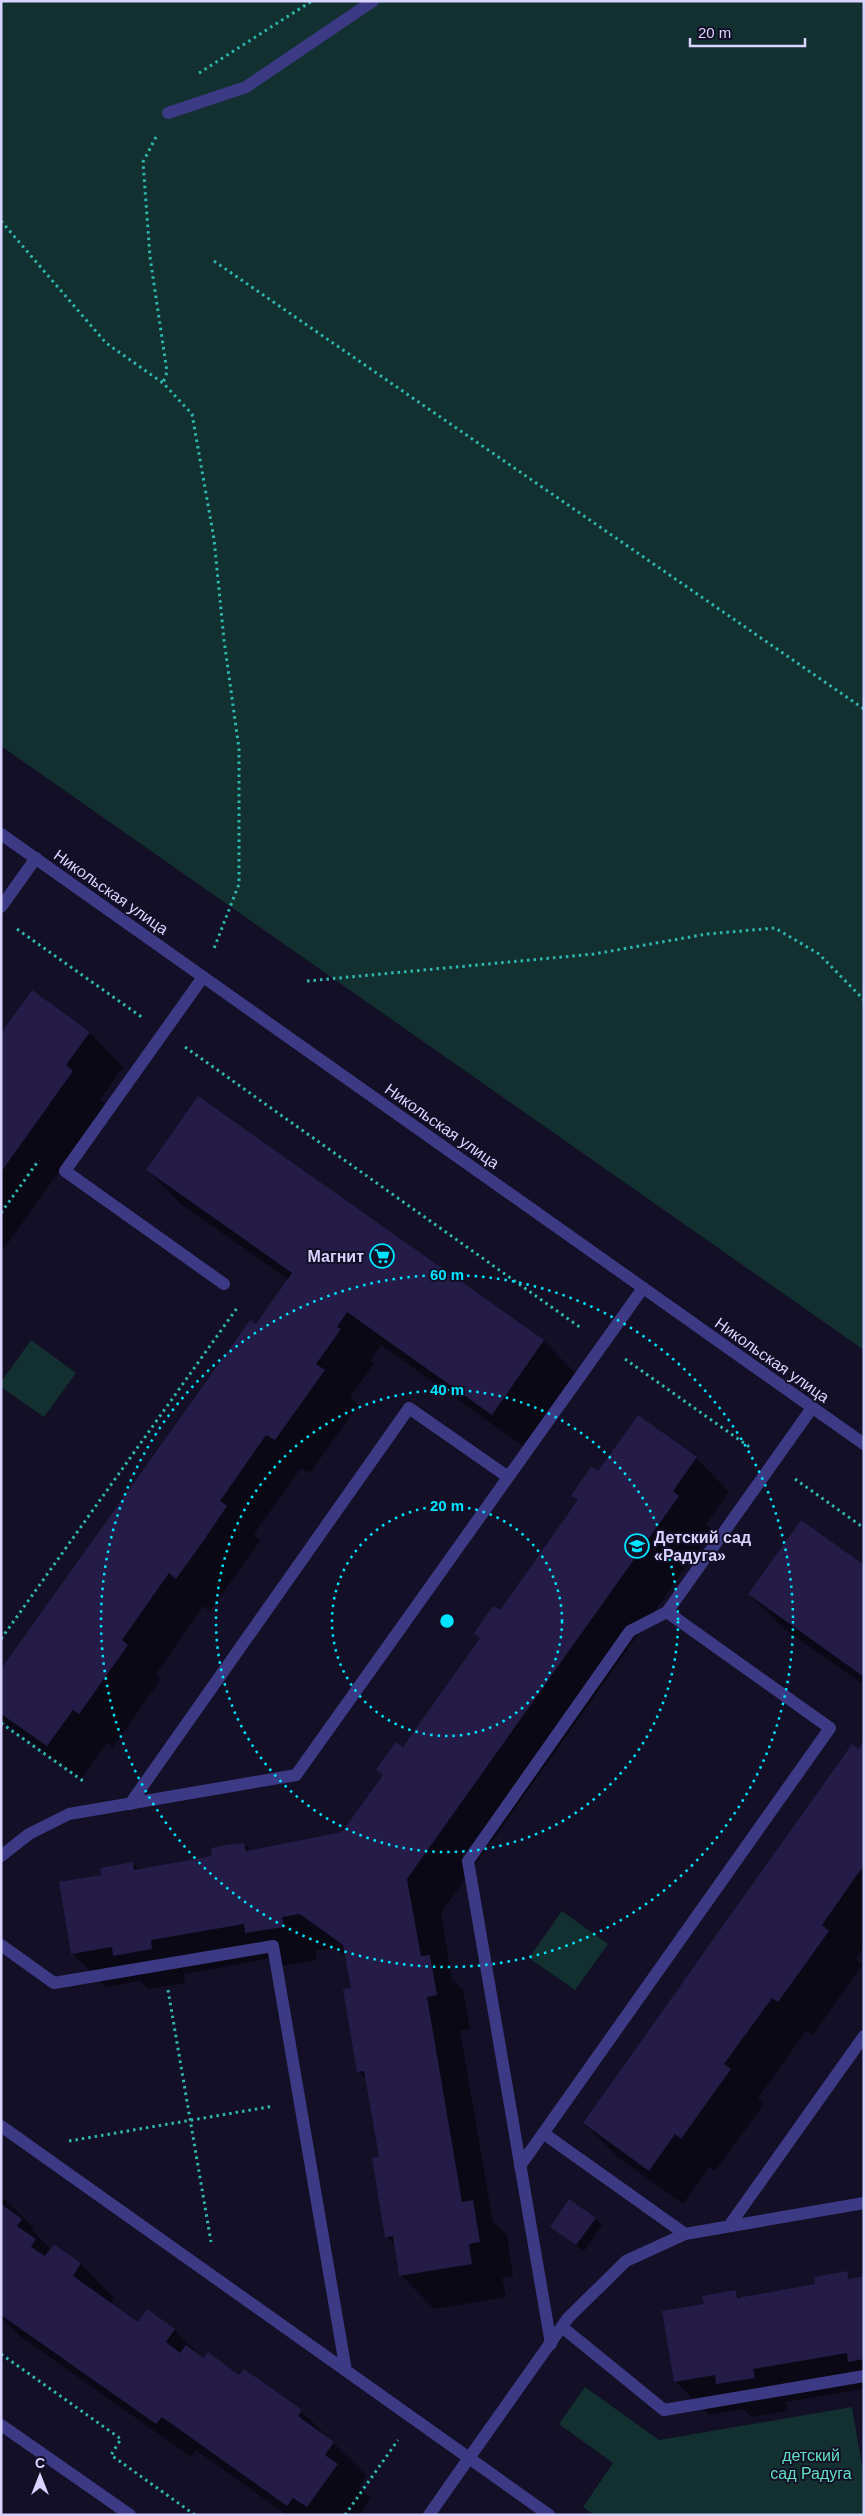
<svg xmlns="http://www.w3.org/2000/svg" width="865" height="2516" font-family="Helvetica,sans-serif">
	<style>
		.green { fill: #12302f }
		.shadow { fill: #0007 }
		.building { fill: #241b47 }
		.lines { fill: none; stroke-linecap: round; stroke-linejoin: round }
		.path { stroke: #2fb8b0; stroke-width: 3; stroke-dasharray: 2.5 4; stroke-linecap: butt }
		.service { stroke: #3d3a85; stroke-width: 12 }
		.minor { stroke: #3d3a85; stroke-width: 12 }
		.ring { fill: none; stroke: #00e5ff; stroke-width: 2.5; stroke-dasharray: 2.5 5 }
		.labels { text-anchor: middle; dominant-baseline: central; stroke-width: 4; stroke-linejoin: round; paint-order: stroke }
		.street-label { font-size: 16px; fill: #d9d4ff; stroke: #130f26 }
		.poi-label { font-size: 16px; font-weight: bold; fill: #d9d4ff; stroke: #130f26; text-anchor: end }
		.park-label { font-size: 16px; fill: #5fe0c0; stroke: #130f26 }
		.centre { fill: #00e5ff; stroke: #130f26; stroke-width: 2.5 }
		.ring-label { font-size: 15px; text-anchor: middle; font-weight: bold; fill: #00e5ff; stroke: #130f26; stroke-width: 4; stroke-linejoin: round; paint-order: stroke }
	</style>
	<rect width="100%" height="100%" fill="#130f26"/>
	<path class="green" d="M1 1H864V1350L1 746Z
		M31 1340 76 1373 44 1417 1 1387V1382Z
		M562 1911 608 1944 575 1990 529 1958Z
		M585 2387 659 2440 852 2407 864 2477V2515H594L583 2507 613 2463 559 2424Z"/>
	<path class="shadow" d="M32 992 90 1033 123 1067 100 1099 106 1105 1 1253V1035Z
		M199 1097 544 1341 577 1375 526 1448 381 1345 370 1361 374 1364 350 1397 358 1405 310 1473 301 1468 254 1534 260 1541 210 1611 203 1606 156 1674 161 1679 113 1747 107 1742 81 1779 16 1732 1 1718V1671L289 1280 181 1204 147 1170Z
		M696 1458 729 1492 706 1524 712 1530 441 1913 452 1979 463 1990 470 2029 460 2031 493 2222 507 2235 513 2276 502 2278 506 2297 434 2309 401 2275 396 2246 387 2237 381 2158 367 2081 358 2071 352 1989 346 1956 335 1948 315 1951 317 1960 280 1966 272 1958 184 1974 185 1983 148 1989 140 1981 106 1987 72 1953 132 1863 139 1870 213 1857 244 1844 251 1851 343 1833 384 1776 377 1770 403 1749 578 1501 572 1496 598 1473Z
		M864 1566V1685L783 1628 749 1594Z
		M864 1744V1947L856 1959 862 1965 813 2035 806 2031 758 2098 764 2104 715 2171 709 2167 683 2204 618 2157 584 2123Z
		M1 2196 34 2228 32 2230 51 2250 54 2246 81 2264 114 2298 110 2304 138 2324 174 2330 204 2360 240 2377 244 2370 301 2411 367 2476 359 2487 371 2498 359 2515H287L196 2450 191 2457 20 2336 1 2318Z
		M595 2219 602 2225 584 2251 551 2226Z
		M846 2272 853 2279 864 2277V2389L786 2402 788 2411 751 2417 744 2409 709 2415 675 2381 705 2305 735 2292 742 2298 816 2285Z"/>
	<path class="building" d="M32 990 90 1032 66 1065 73 1071 1 1172V1033Z
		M198 1096 544 1340 492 1415 347 1312 337 1327 341 1329 316 1364 325 1370 275 1440 266 1435 220 1501 227 1506 202 1543 176 1579 169 1573 122 1640 128 1645 79 1714 73 1710 47 1746 1 1714V1669L250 1320 256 1324 292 1273 146 1170Z
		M638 1415 697 1457 673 1491 679 1496 407 1879 421 1956 430 1955 437 1995 427 1997 462 2202 473 2200 480 2242 469 2244 472 2264 399 2276 393 2236 385 2238 372 2158 379 2157 364 2071 357 2072 343 1989 351 1988 343 1945 300 1914 282 1917 284 1927 245 1933 244 1924 151 1940 152 1949 113 1956 112 1947 71 1954 59 1882 101 1875 100 1868 133 1862 134 1870 212 1856 211 1848 227 1845 244 1843 246 1851 342 1832 383 1775 376 1770 396 1742 403 1747 480 1638 474 1633 484 1619 493 1606 500 1610 578 1500 571 1496 581 1481 591 1467 598 1471Z
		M801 1520 864 1565V1677L748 1594Z
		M864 1741V1865L822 1925 829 1931 778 2002 772 1998 724 2064 731 2069 681 2139 675 2134 649 2171 583 2123 852 1744 859 1749Z
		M569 2199 596 2218 576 2245 550 2227Z
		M1 2204 22 2219 17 2226 36 2239 31 2247 45 2256 54 2244 81 2263 73 2276 138 2322 147 2309 175 2329 166 2342 180 2353 186 2345 203 2358 208 2352 239 2375 244 2369 302 2410 298 2416 334 2442 325 2455 338 2464 307 2507 293 2498 287 2506 162 2417 156 2424 1 2315Z
		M847 2271 849 2279 864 2276V2359L848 2362 847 2353 753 2369 755 2378 716 2384 715 2375 674 2382 662 2311 704 2304 702 2296 736 2290 737 2298 815 2284 814 2277Z"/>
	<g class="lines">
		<path class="path" d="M199 73 312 1
			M156 137 143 162 150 257 167 372 163 383
			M1 221 106 343 163 383 192 414 214 539 224 640 239 749V884L213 951
			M214 261 864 709
			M17 929 143 1018
			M307 981 594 954 707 934 775 928 819 954 864 1000
			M185 1047 581 1328
			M1 1213 39 1160
			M625 1359 751 1448
			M795 1479 864 1528
			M1 1639 237 1308
			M1 1723 86 1783
			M168 1990 211 2242
			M69 2141 274 2106
			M1 2354 121 2439 111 2455 195 2515
			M345 2515 398 2440"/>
		<path class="service" d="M168 113 246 87 373 1
			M1 907 36 858
			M203 977 65 1171 224 1284
			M130 1804 409 1408 508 1477
			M1 1856 29 1834 69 1814 296 1775 643 1288
			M1 1945 54 1983 273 1946 346 2371
			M1 2126 469 2458 568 2318 626 2261 685 2234 864 2203
			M543 2133 685 2234
			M520 2166 830 1728 667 1612 812 1408
			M729 2226 864 2036
			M562 2327 664 2410 864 2376
			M551 2344 468 1861 630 1631 667 1612
			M429 2515 469 2458 549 2515"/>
		<path class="minor" d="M1 834 864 1444
			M1 2425 130 2515"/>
	</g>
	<g class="ring">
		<circle cx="447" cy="1621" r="115"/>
		<circle cx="447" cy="1621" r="231"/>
		<circle cx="447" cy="1621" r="346"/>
	</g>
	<defs>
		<g id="supermarket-ring" transform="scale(1.25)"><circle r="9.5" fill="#130f26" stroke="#00e5ff" stroke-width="1.5"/><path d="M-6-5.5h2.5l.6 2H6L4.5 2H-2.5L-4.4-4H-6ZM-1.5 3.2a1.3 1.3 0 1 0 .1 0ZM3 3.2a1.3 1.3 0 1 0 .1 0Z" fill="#00e5ff"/></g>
		<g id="school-ring" transform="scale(1.25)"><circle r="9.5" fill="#130f26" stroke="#00e5ff" stroke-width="1.5"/><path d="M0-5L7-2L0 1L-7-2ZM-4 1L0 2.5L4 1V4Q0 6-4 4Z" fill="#00e5ff"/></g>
	</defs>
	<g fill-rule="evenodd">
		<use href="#supermarket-ring" x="382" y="1256"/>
		<use href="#school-ring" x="637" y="1546"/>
	</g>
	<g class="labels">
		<g class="street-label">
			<text transform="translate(111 892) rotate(35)">Никольская улица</text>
			<text transform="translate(442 1126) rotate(35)">Никольская улица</text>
			<text transform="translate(772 1360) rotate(35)">Никольская улица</text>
		</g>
		<g class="poi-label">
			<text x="364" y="1256">Магнит</text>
			<text x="654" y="1537" text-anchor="start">Детский сад<tspan x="654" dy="18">«Радуга»</tspan></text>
		</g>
		<g class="park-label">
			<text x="811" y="2455">детский<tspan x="811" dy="18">сад Радуга</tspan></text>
		</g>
	</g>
	<circle cx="447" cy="1621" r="8" class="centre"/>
	<g class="ring-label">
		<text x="447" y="1280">60 m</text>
		<text x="447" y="1395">40 m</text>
		<text x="447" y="1511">20 m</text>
	</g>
	<rect width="865" height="2516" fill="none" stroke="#d9d4ff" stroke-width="5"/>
	<g transform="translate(40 2476)" stroke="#130f26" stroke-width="4" paint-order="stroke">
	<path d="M0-4L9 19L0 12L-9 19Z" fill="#d9d4ff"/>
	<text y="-8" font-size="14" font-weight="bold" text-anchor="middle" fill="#d9d4ff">С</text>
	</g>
	<path d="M690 38v8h115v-8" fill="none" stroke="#d9d4ff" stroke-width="2.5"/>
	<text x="698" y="38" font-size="15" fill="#d9d4ff" stroke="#130f26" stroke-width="4" paint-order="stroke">20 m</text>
</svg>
